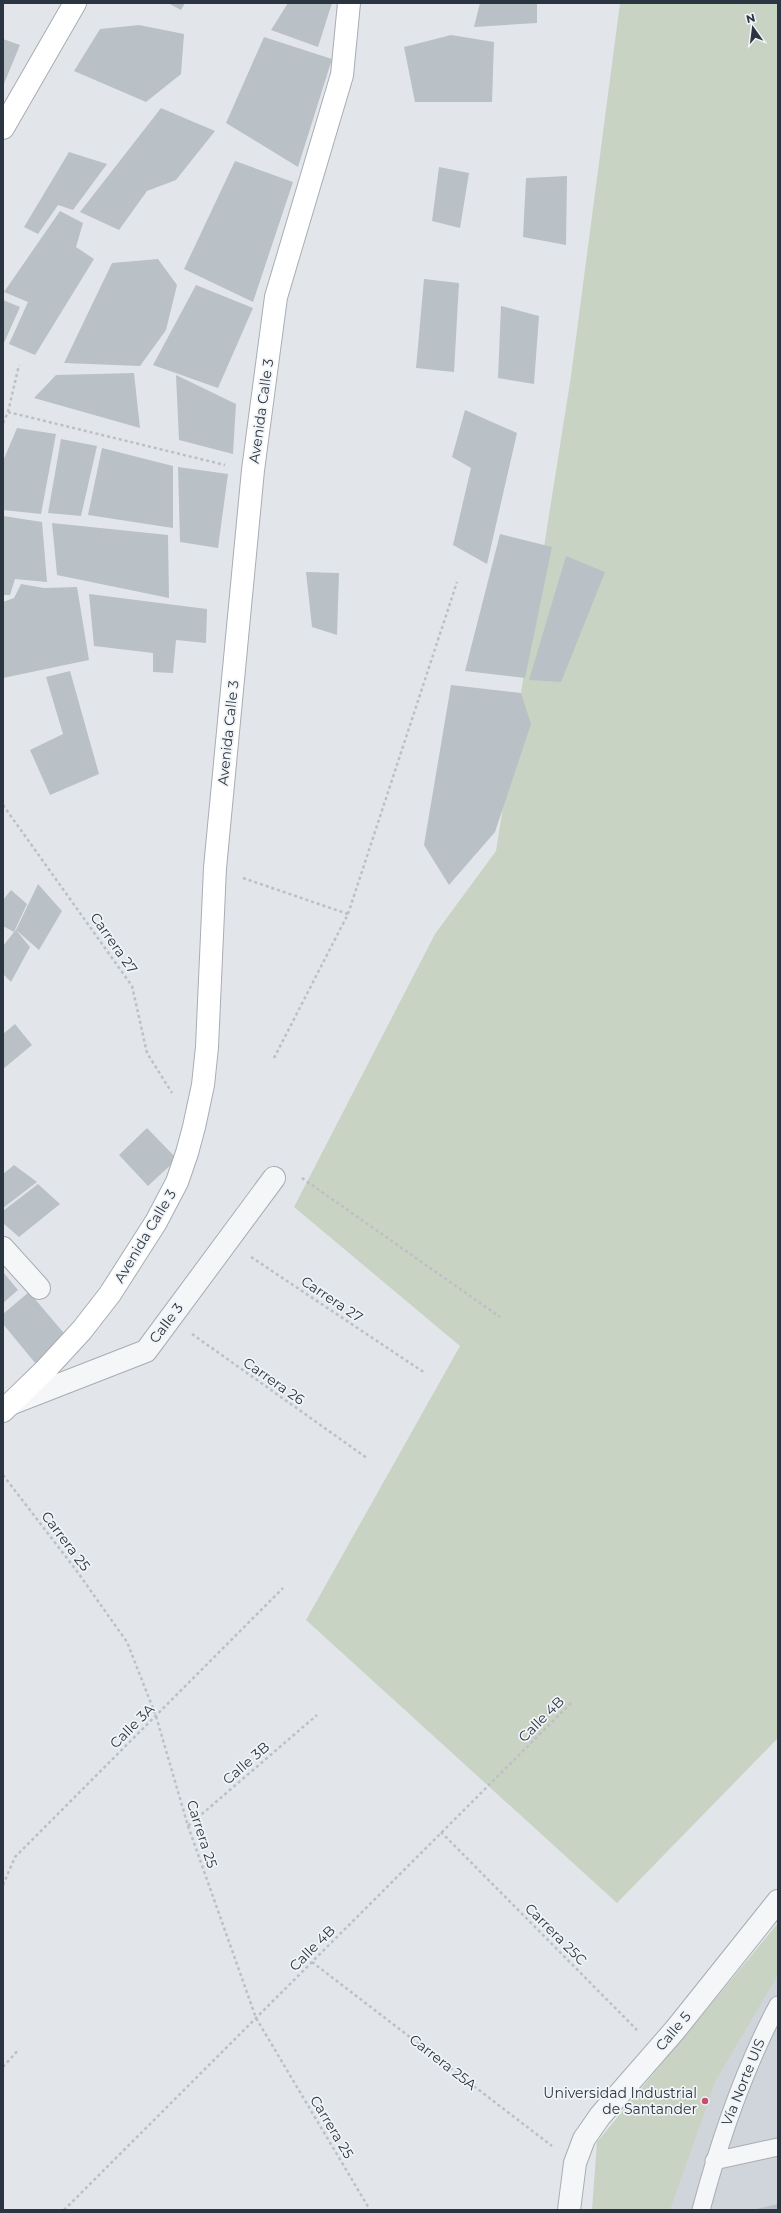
<svg xmlns="http://www.w3.org/2000/svg" width="781" height="2213" font-family="Montserrat,sans-serif">
	<style>
		.built { fill: #d0d5db }
		.green { fill: #c9d3c3 }
		.building { fill: #b9c0c6 }
		.lines { fill: none; stroke-linecap: round; stroke-linejoin: round }
		.lane-casing { stroke: #a7adb4; stroke-width: 19 }
		.street-casing { stroke: #a7adb4; stroke-width: 24 }
		.secondary-casing { stroke: #a7adb4; stroke-width: 24 }
		.path { stroke: #bcc0c5; stroke-width: 2.5; stroke-dasharray: 3 3; stroke-linecap: butt }
		.lane { stroke: #f4f6f8; stroke-width: 17 }
		.street { stroke: #f4f6f8; stroke-width: 22 }
		.secondary { stroke: #fff; stroke-width: 22 }
		.poi-dot { fill: #c74e6e; stroke: #f1f4f7; stroke-width: 1.5 }
		.labels { text-anchor: middle; dominant-baseline: central; stroke-width: 3.5; stroke-linejoin: round; paint-order: stroke }
		.street-label { font-size: 14px; fill: #2b3541; stroke: #f1f4f7 }
		.poi-label { font-size: 14px; fill: #2b3541; stroke: #f1f4f7; text-anchor: end }
	</style>
	<rect width="100%" height="100%" fill="#e2e6ea"/>
	<path class="built" d="M778 1924V2210H592Z"/>
	<path class="green" d="M620 3H778V1738L617 1903 306 1620 460 1346 294 1207 435 934 496 851 571 376Z
		M778 1923V1975L716 2080 670 2210H592L597 2142Z"/>
	<path class="building" d="M168 3H185L181 10Z
		M288 3H332L318 47 271 30Z
		M480 3H537V23L474 27Z
		M139 25 184 34 181 74 146 102 74 71 100 29Z
		M451 35 494 42 492 102H415L404 47Z
		M264 37 332 59 298 167 226 123Z
		M3 39 20 45 3 86Z
		M161 108 215 131 176 180 147 191 119 230 80 212Z
		M69 152 107 164 73 210 58 205 38 234 24 227Z
		M235 161 293 182 253 302 184 269Z
		M439 167 469 173 460 228 432 221Z
		M567 176 566 245 523 237 526 178Z
		M60 211 83 223 76 247 94 259 35 355 9 344 28 302 4 292Z
		M158 259 177 285 166 330 140 366 64 363 112 263Z
		M424 279 459 283 454 372 416 368Z
		M196 285 253 308 218 388 153 365Z
		M3 300 20 307 3 345Z
		M501 306 539 316 534 384 498 378Z
		M134 373 140 428 34 398 56 375Z
		M176 375 236 404 233 454 179 440Z
		M465 410 517 433 487 564 453 545 471 468 452 457Z
		M17 428 56 434 41 514 3 510V461Z
		M61 439 97 446 81 516 48 513Z
		M102 448 173 466V528L88 515Z
		M178 467 228 474 218 548 180 542Z
		M3 516 42 522 47 582 15 579 10 595H3Z
		M52 523 168 535 169 598 57 575Z
		M500 534 552 547 525 678 465 671Z
		M566 556 605 572 561 682 529 680Z
		M306 572 339 573 337 635 312 627Z
		M21 584 44 588 77 587 89 660 3 678V602L14 598Z
		M89 594 207 609 206 643 176 640 173 673 153 672V653L94 646Z
		M70 671 99 774 50 795 30 750 63 734 46 677Z
		M451 685 521 693 531 724 495 832 449 885 424 845Z
		M38 884 62 911 39 950 16 930Z
		M11 890 27 904 14 932 16 930 30 947 11 982 3 974V946L14 932 3 926V900Z
		M15 1024 32 1045 3 1069V1034Z
		M147 1128 177 1159 148 1186 119 1155Z
		M14 1165 37 1182 3 1208V1174Z
		M38 1184 60 1204 19 1237 3 1223V1211Z
		M3 1272 18 1290 3 1303Z
		M29 1292 68 1338 36 1364 3 1324V1314Z
		M778 2204V2210H756V2209Z"/>
	<g class="lines">
		<g class="lane-casing">
			<path id="lane" d="M714 2161 778 2147
				M701 2210C720 2139 743 2070 778 2005"/>
		</g>
		<g class="street-casing">
			<path id="street" d="M3 1248 39 1288
				M10 1404 146 1351 274 1178
				M569 2210 575 2163 584 2139 600 2116 675 2030 778 1901"/>
		</g>
		<g class="secondary-casing">
			<path id="secondary" d="M3 128 75 3
				M3 1411 47 1368 82 1330 110 1294 156 1222 177 1182 187 1153 194 1127 203 1085 207 1047 215 868 253 470 276 297 342 75 349 3"/>
		</g>
		<path class="path" d="M8 412 225 465
			M3 423 8 412 19 365
			M3 805 132 986 147 1053 172 1093
			M243 878 348 914
			M274 1058 348 914 457 582
			M302 1178 500 1317
			M251 1257 425 1373
			M41 1315 43 1330
			M192 1334 367 1458
			M3 1475 76 1570 127 1642 156 1716 188 1826 256 2018 370 2210
			M188 1826 317 1715
			M441 1832 637 2030
			M3 1885 15 1857 283 1588
			M312 1962 552 2146
			M3 2067 19 2049
			M64 2210 573 1701"/>
		<use href="#lane" class="lane"/>
		<use href="#street" class="street"/>
		<use href="#secondary" class="secondary"/>
	</g>
	<circle class="poi-dot" cx="705" cy="2101" r="4"/>
	<g class="labels">
		<g class="street-label">
			<text transform="translate(261 411) rotate(-82)">Avenida Calle 3</text>
			<text transform="translate(228 733) rotate(-84)">Avenida Calle 3</text>
			<text transform="translate(114 943) rotate(55)">Carrera 27</text>
			<text transform="translate(145 1236) rotate(-59)">Avenida Calle 3</text>
			<text transform="translate(332 1299) rotate(34)">Carrera 27</text>
			<text transform="translate(166 1323) rotate(-53)">Calle 3</text>
			<text transform="translate(274 1381) rotate(35)">Carrera 26</text>
			<text transform="translate(66 1541) rotate(53)">Carrera 25</text>
			<text transform="translate(541 1719) rotate(-45)">Calle 4B</text>
			<text transform="translate(132 1726) rotate(-45)">Calle 3A</text>
			<text transform="translate(246 1763) rotate(-41)">Calle 3B</text>
			<text transform="translate(202 1834) rotate(72)">Carrera 25</text>
			<text transform="translate(556 1934) rotate(45)">Carrera 25C</text>
			<text transform="translate(312 1948) rotate(-45)">Calle 4B</text>
			<text transform="translate(673 2031) rotate(-50)">Calle 5</text>
			<text transform="translate(443 2062) rotate(38)">Carrera 25A</text>
			<text transform="translate(743 2082) rotate(-68)">Vía Norte UIS</text>
			<text transform="translate(332 2127) rotate(59)">Carrera 25</text>
		</g>
		<g class="poi-label">
			<text x="697" y="2093">Universidad Industrial<tspan x="697" dy="16">de Santander</tspan></text>
		</g>
	</g>
	<rect width="781" height="2213" fill="none" stroke="#2b3541" stroke-width="8"/>
	<g transform="translate(753 28) rotate(346)" stroke="#f1f4f7" stroke-width="3" paint-order="stroke">
	<path d="M0-3L7 15L0 10L-7 15Z" fill="#2b3541"/>
	<text y="-6" font-size="11" font-weight="bold" text-anchor="middle" fill="#2b3541">N</text>
	</g>
</svg>
